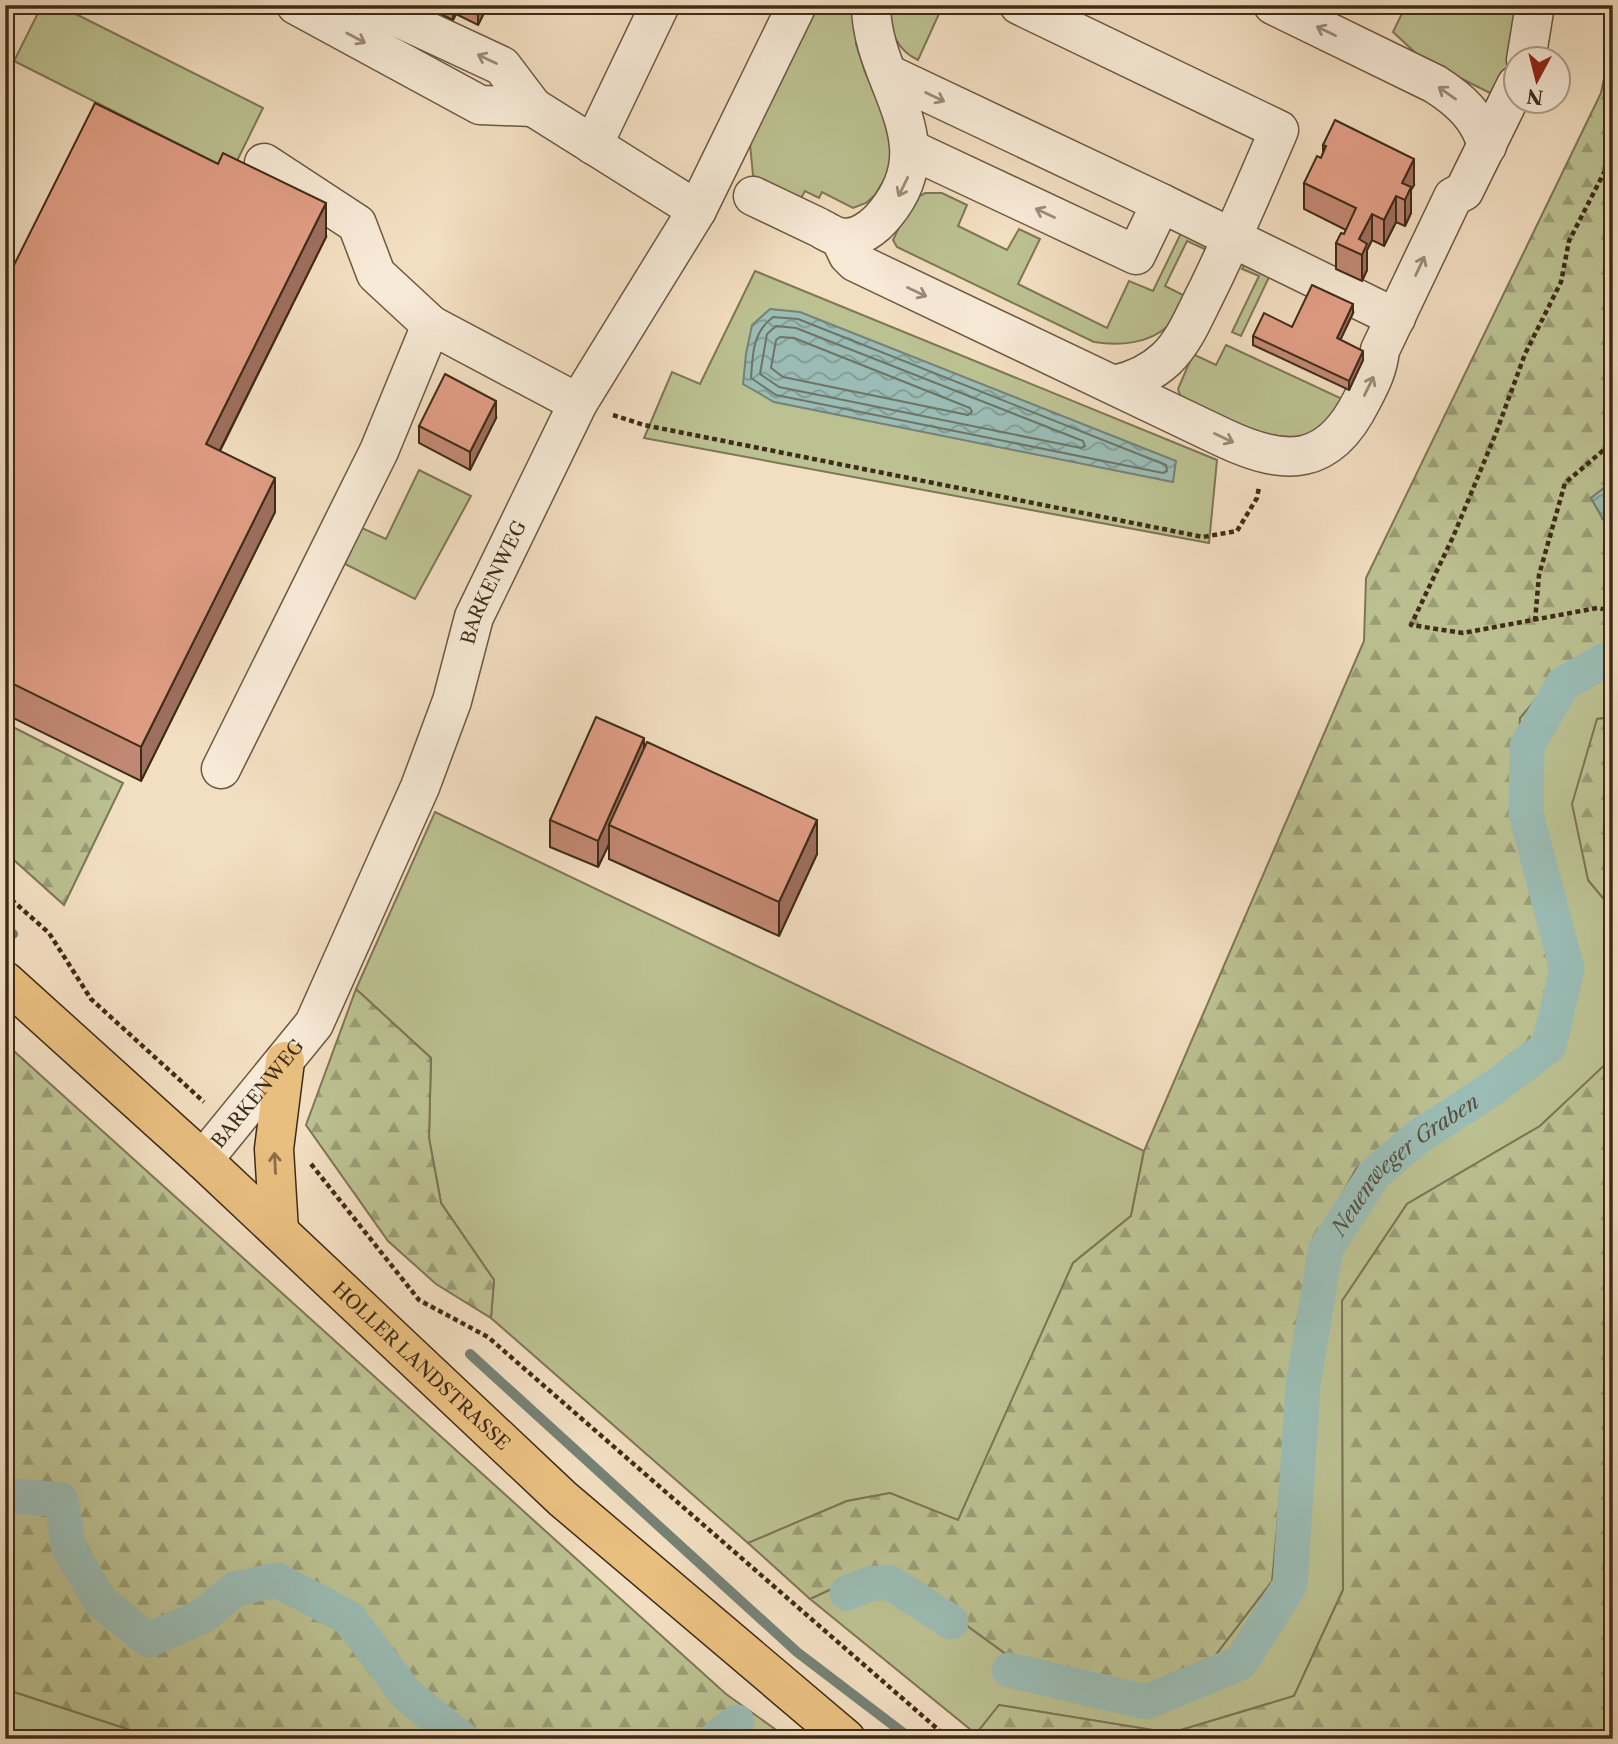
<svg xmlns="http://www.w3.org/2000/svg" width="1618" height="1744" font-family="'Libre Caslon Text',serif">
	<style>
		.grass { fill: #bcc192; stroke: #7e7655; stroke-width: 2 }
		.forest { fill: url(#forest-firs); stroke: #7e7655; stroke-width: 2 }
		.water { fill: url(#water-waves); stroke: #768276; stroke-width: 2 }
		.lines { fill: none; stroke-linecap: round; stroke-linejoin: round }
		.shore { stroke: #6d7466; stroke-width: 2 }
		.stream { stroke: #768276; stroke-width: 10 }
		.canal { stroke: #9bbcb4; stroke-width: 35 }
		.minor-casing { stroke: #6c5842; stroke-width: 41 }
		.major-casing { stroke: #3f2c18; stroke-width: 41 }
		.path { stroke: #3f2c18; stroke-width: 4.5; stroke-dasharray: 5 3.5; stroke-linecap: butt }
		.minor { stroke: #f7ead7; stroke-width: 38 }
		.major { stroke: #e9bf80; stroke-width: 38 }
		.wall { fill: #c28873; stroke: #3f2c18; stroke-width: 2 }
		.shaded-wall { fill: #9e6f5e; stroke: #3f2c18; stroke-width: 2 }
		.building { fill: #e19e86; stroke: #3f2c18; stroke-width: 2 }
		.oneway { stroke: #9b8b78 }
		.oneway2 { stroke: #8c6e47 }
		.labels { text-anchor: middle; dominant-baseline: central; stroke-width: 5; stroke-linejoin: round; paint-order: stroke }
		.street-label { font-size: 19px; fill: #3f2c18; stroke: #f7ead7 }
		.water-label { font-size: 21px; font-style: italic; fill: #56503f; stroke: #f7ead7 }
	</style>
	<defs>
		<pattern id="forest-firs" width="22" height="20" patternUnits="userSpaceOnUse" patternTransform="scale(1.75)"><rect width="22" height="20" fill="#bcc192"/><path d="M5 1l3.5 6h-7zM16 11l3.5 6h-7z" fill="#9a9d76"/></pattern>
		<pattern id="water-waves" width="16" height="10" patternUnits="userSpaceOnUse" patternTransform="scale(1.75)"><rect width="16" height="10" fill="#9bbcb4"/><path d="M0 5q4-4 8 0t8 0" fill="none" stroke="#809991"/></pattern>
	</defs>
	<rect width="100%" height="100%" fill="#f2dec1"/>
	<filter id="stains"><feTurbulence type="fractalNoise" baseFrequency=".00286" numOctaves="4"/><feColorMatrix values="0 0 0 0 .2 0 0 0 0 .09 0 0 0 0 .02 0 0 0 .5 -.17"/></filter>
	<radialGradient id="worn" r=".72"><stop offset=".6" stop-color="#630" stop-opacity="0"/><stop offset="1" stop-color="#630" stop-opacity=".3"/></radialGradient>
	<path class="grass" d="M42 5H58L263 108 232 171 14 61Z
		M817 5H857L856 44 865 72 888 124 894 163 875 195 866 203 853 208 822 192 819 198 805 191 800 200 757 180 753 175 750 144Z
		M885 5H943L918 60C894 49 891 28 885 5Z
		M1406 5H1526L1500 98 1422 59 1393 32Z
		M925 193H942L967 205 958 226 1007 250 1019 229 1040 239 1018 284 1107 328 1129 281 1153 291 1183 229 1215 243 1211 252 1187 241 1165 286 1189 298C1183 306 1177 317 1169 325 1149 344 1119 346 1094 342L897 247 893 240 910 204 914 199Z
		M1247 259 1272 271 1241 336 1232 332 1259 276 1242 269Z
		M755 271 1217 460 1209 543 644 438 672 372 700 384Z
		M1226 345 1351 403C1344 411 1337 423 1328 427 1280 454 1222 420 1180 395L1178 389 1193 354 1216 365Z
		M419 470 471 496 415 599 345 564 360 527 386 539Z
		M1608 648H1613V717L1597 719 1588 880 1613 910V1058L1540 1126 1407 1204 1342 1301 1343 1590 1294 1696 1171 1733 999 1705 976 1734 810 1599 859 1576 896 1574 1017 1662 1145 1691 1211 1661 1272 1581 1288 1412 1308 1255 1356 1169 1534 1044 1556 969 1516 825 1520 718 1558 673Z
		M435 812 1144 1151 1131 1216 1073 1263 958 1521 890 1493 847 1501 748 1543 491 1318 494 1280 441 1203 429 1138 431 1058 356 989Z
		M5 1689 158 1739H5Z"/>
	<path class="forest" d="M1613 33V481L1591 498 1607 526 1613 527V648H1608L1558 673 1520 718 1516 825 1556 969 1534 1044 1356 1169 1308 1255 1288 1412 1272 1581 1211 1661 1145 1691 1017 1662 896 1574 859 1576 810 1599 748 1543 847 1501 890 1493 958 1520 1073 1263 1131 1216 1144 1151 1364 641 1366 578 1601 93Z
		M1613 717V910L1588 880 1572 804 1597 719Z
		M5 723 123 783 64 905 5 852Z
		M356 989 431 1058 429 1138 441 1203 494 1280 491 1318 436 1284 388 1241 306 1125Z
		M5 1043 726 1694 789 1739H158L5 1689Z
		M1613 1057V1739H981L976 1734 999 1705 1171 1733 1294 1696 1343 1590 1342 1301 1407 1204 1540 1126Z"/>
	<path class="water" d="M770 309 800 312 1176 461 1173 482 774 402 743 384 746 354 752 325Z
		M1613 481V527L1607 526 1591 498Z"/>
	<g class="lines">
		<path class="shore" d="M773 317 798 319 1166 465 1167 471 1163 473 776 395 751 378C753 354 752 333 773 317Z
			M776 326 796 328 1083 441 1085 446 1081 448 779 387 760 374 767 334Z
			M780 337 794 338 970 408 972 412 968 415 783 377 771 368 776 340Z"/>
		<path class="stream" d="M5 927 13 934
			M470 1354 797 1652 906 1735"/>
		<g class="canal">
			<path d="M5 1495 61 1500 69 1549 101 1602 149 1640 203 1616 235 1589 277 1580 349 1618 406 1694 462 1739"/>
			<path d="M847 1593 869 1584 889 1582 951 1622"/>
			<path id="s1" d="M1009 1670 1146 1702 1240 1663 1290 1585 1303 1385 1326 1248 1375 1173 1418 1137 1493 1088 1549 1046 1567 969 1526 814 1527 746 1563 684 1605 660H1613"/>
			<path d="M715 1739 737 1722"/>
		</g>
		<g class="minor-casing">
			<g id="minor">
				<path d="M296 5 480 105 533 107"/>
				<path d="M371 5 502 66 533 107 697 210"/>
				<path d="M1019 5 1279 130C1256 184 1233 238 1207 291 1195 314 1185 341 1166 359 1151 373 1133 381 1114 385"/>
				<path d="M1273 5 1435 84C1460 100 1479 117 1487 146"/>
				<path d="M1526 60 1535 5"/>
				<path d="M888 74 1161 203 1136 255 910 149"/>
				<path d="M593 145 660 5"/>
				<path d="M264 163 357 224 376 274 431 325"/>
				<path d="M753 196C774 206 795 216 816 226 823 229 832 236 840 237 858 241 876 226 886 213 946 140 871 82 871 5"/>
				<path d="M1161 203 1396 318"/>
				<path d="M840 238 848 255 855 262 1224 438C1286 467 1329 467 1362 400 1371 383 1378 369 1380 350L1453 197 1464 191 1516 85"/>
				<path d="M221 769 379 451 431 325 578 403"/>
				<path id="s2" d="M203 1160 314 1024 420 787 452 701 474 617 578 403 697 210 797 5"/>
			</g>
		</g>
		<g class="major-casing">
			<g id="major">
				<path id="s3" d="M5 981 203 1160 563 1499 846 1739"/>
				<path d="M279 1231 274 1149 285 1061"/>
			</g>
		</g>
		<path class="path" d="M1613 155 1569 241 1561 282 1525 354 1496 433 1453 537 1411 625 1463 633 1597 608 1613 611
			M613 415 644 425 1203 537 1237 531 1257 498 1259 487
			M1535 621 1539 575 1565 483 1613 442
			M5 894 49 933 91 999 204 1102
			M311 1164 419 1300 488 1337 949 1739"/>
		<use href="#minor" class="minor"/>
		<use href="#major" class="major"/>
	</g>
	<path class="wall" d="M422 5H488L478 25 456 14 453 20Z
		M1323 145 1414 185 1411 190V213L1405 226 1396 222 1384 246 1372 240 1367 250V270L1362 281 1336 269V243L1344 234 1346 230 1304 209V183L1321 158 1323 153Z
		M326 237 220 451 275 512 141 781 5 714V283Z
		M1353 313 1340 340 1363 360 1349 390 1253 345V336Z
		M496 418 470 470 419 443V426Z
		M644 748 817 854 779 936 609 859V844L598 867 550 847V820Z"/>
	<path class="shaded-wall" d="M453 5H456V14L453 20Z
		M478 5H488L478 25Z
		M1414 159V185L1411 190V213L1405 226V200L1402 183Z
		M1396 196V222L1384 246V220Z
		M326 203V237L206 478V444Z
		M1372 214V240L1367 250V270L1362 281V255L1359 239Z
		M1353 304V313L1337 347V338Z
		M1363 351V360L1349 390V381Z
		M496 401V418L470 470V452Z
		M275 478V512L141 781V747Z
		M644 738V764L609 825V844L598 867V841Z
		M817 820V854L779 936V902Z"/>
	<path class="building" d="M95 103 218 164 223 153 326 203 206 444 275 478 141 747 5 680V283Z
		M1335 120 1414 159 1402 183 1411 187 1405 200 1396 196 1384 220 1372 214 1359 239 1367 244 1362 255 1336 243 1341 233 1344 234 1356 208 1304 183 1317 156 1321 158 1326 146 1323 145Z
		M1312 285 1353 304 1337 338 1363 351 1349 381 1253 336 1264 313 1292 327Z
		M445 374 496 401 470 452 419 426Z
		M596 717 644 738 598 841 550 820Z
		M647 742 817 820 779 902 609 825Z"/>
	<defs><path id="oneway-shaft" d="M-6 0H5M1.5-3L5.5 0L1.5 3" fill="none" stroke-width="1.6" stroke-linecap="round" stroke-linejoin="round" transform="scale(1.75)"/></defs>
	<g class="oneway">
		<use href="#oneway-shaft" transform="translate(1326 31) rotate(-154)"/>
		<use href="#oneway-shaft" transform="translate(356 38) rotate(28)"/>
		<use href="#oneway-shaft" transform="translate(487 59) rotate(-155)"/>
		<use href="#oneway-shaft" transform="translate(1447 93) rotate(-145)"/>
		<use href="#oneway-shaft" transform="translate(935 97) rotate(26)"/>
		<use href="#oneway-shaft" transform="translate(903 187) rotate(116)"/>
		<use href="#oneway-shaft" transform="translate(1045 213) rotate(-155)"/>
		<use href="#oneway-shaft" transform="translate(1420 266) rotate(-65)"/>
		<use href="#oneway-shaft" transform="translate(917 292) rotate(25)"/>
		<use href="#oneway-shaft" transform="translate(1369 386) rotate(-64)"/>
		<use href="#oneway-shaft" transform="translate(1224 438) rotate(25)"/>
	</g>
	<use class="oneway2" href="#oneway-shaft" transform="translate(275 1163) rotate(-93)"/>
	<g class="labels">
		<g class="street-label">
			<text stroke="none"><textPath href="#s2" startOffset="653">BARKENWEG</textPath></text>
			<text stroke="none"><textPath href="#s2" startOffset="86">BARKENWEG</textPath></text>
			<text stroke="none"><textPath href="#s3" startOffset="567">HOLLER LANDSTRASSE</textPath></text>
		</g>
		<g class="water-label">
			<text stroke="none"><textPath href="#s1" startOffset="791">Neuenweger Graben</textPath></text>
		</g>
	</g>
	<rect width="1618" height="1744" fill="none" stroke="#f2dec1" stroke-width="28"/>
	<rect x="7" y="7" width="1604" height="1730" fill="none" stroke="#3f2c18" stroke-width="3.5"/>
	<rect x="14" y="14" width="1590" height="1716" fill="none" stroke="#3f2c18" stroke-width="2"/>
	<g transform="translate(1537 80) rotate(187)"><circle r="33" fill="#f7ead7" stroke="#ad9e8b" stroke-width="2"/>
	<path d="M0-5L12 26L0 18L-12 26Z" fill="#8f2418"/>
	<text y="-10" font-size="19" font-weight="bold" text-anchor="middle" fill="#3f2c18">N</text>
	</g>
	<rect width="100%" height="100%" filter="url(#stains)"/>
	<rect width="100%" height="100%" fill="url(#worn)"/>
</svg>
